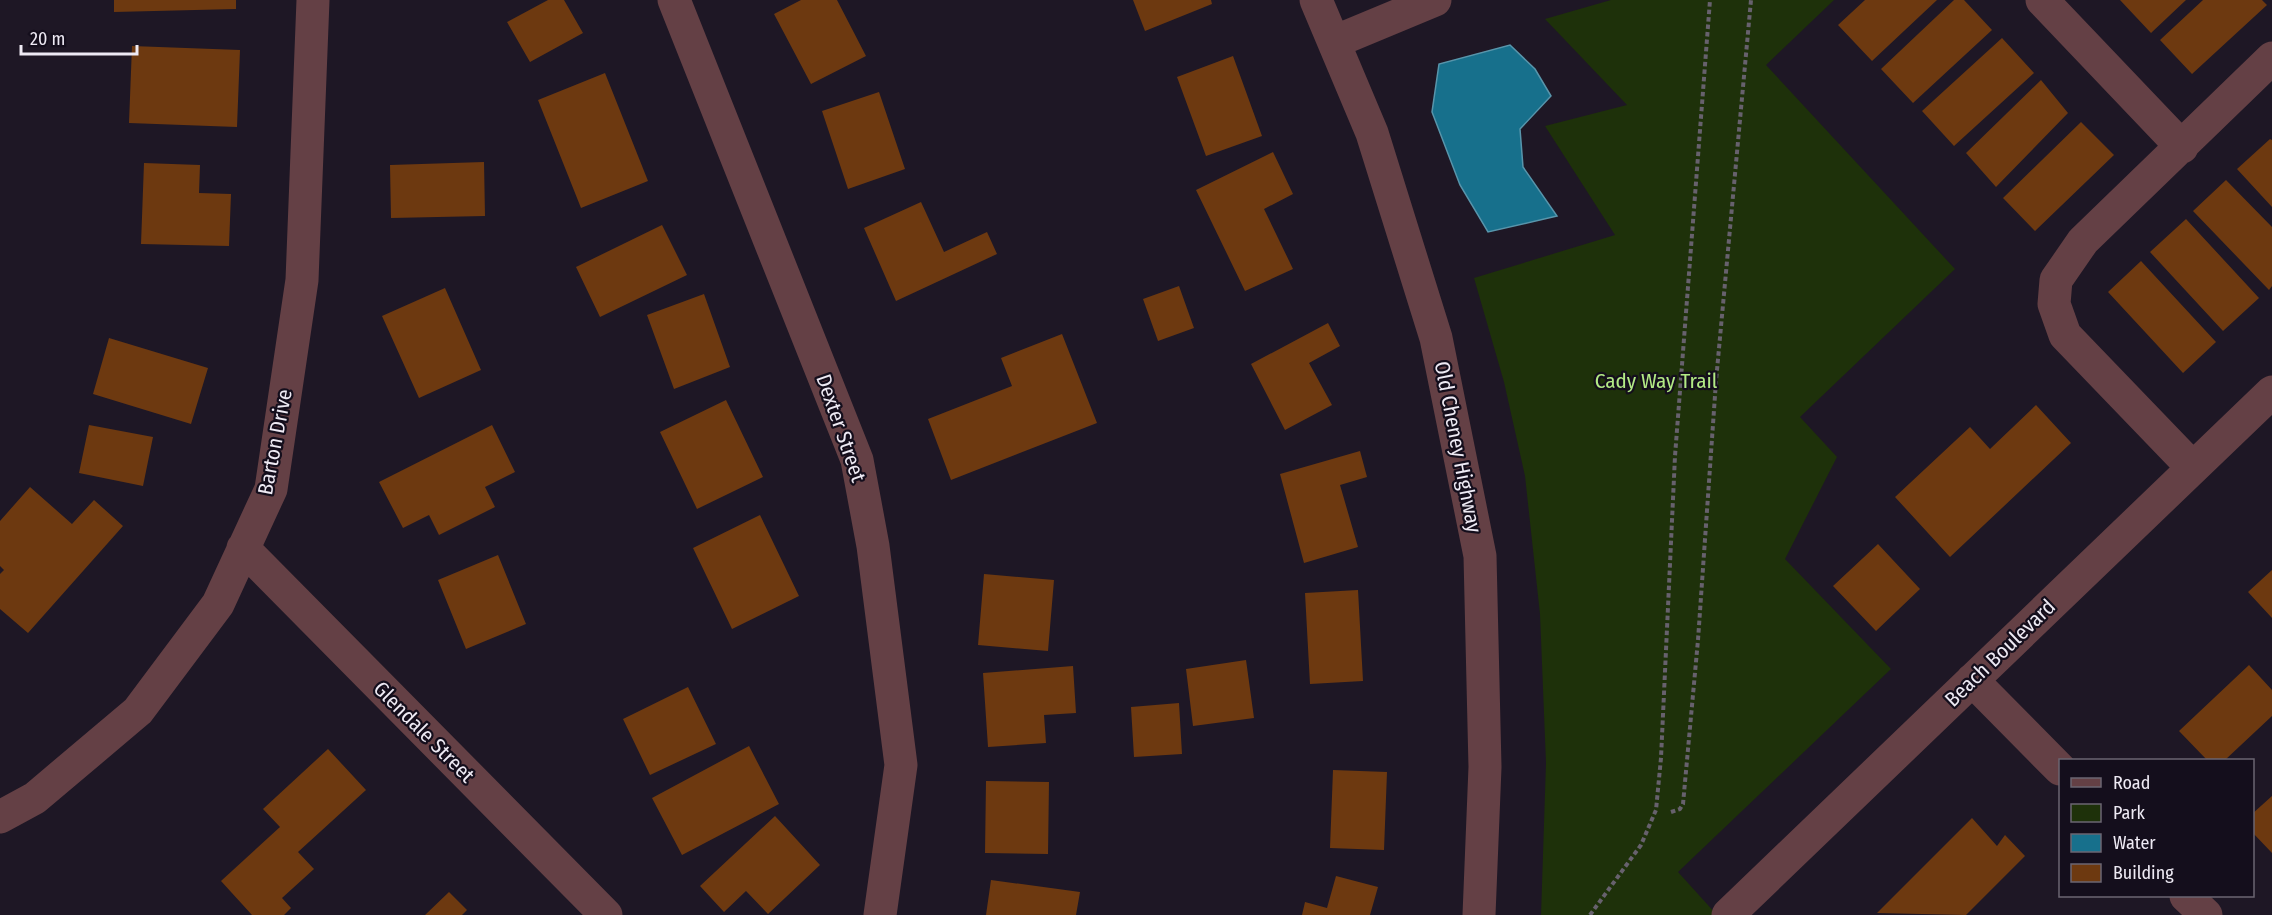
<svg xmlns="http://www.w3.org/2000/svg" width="2272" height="915" font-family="'Fira Sans Condensed',sans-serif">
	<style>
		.green { fill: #1e310a }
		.water { fill: #17708c; stroke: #5895ab; stroke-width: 1.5 }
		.building { fill: #6d3910 }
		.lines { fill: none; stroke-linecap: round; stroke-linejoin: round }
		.path { stroke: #67616d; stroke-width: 4; stroke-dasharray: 4.5 3; stroke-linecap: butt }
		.minor { stroke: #644045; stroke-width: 33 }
		.labels { text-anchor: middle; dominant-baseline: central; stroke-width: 4.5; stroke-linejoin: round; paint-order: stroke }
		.park-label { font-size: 21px; fill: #b3ea85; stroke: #140e1c }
		.street-label { font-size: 21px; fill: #eeeaf4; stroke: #140e1c }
	</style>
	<rect width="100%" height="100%" fill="#1e1725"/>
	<path class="green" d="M1611 0H1834L1766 65 1955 269 1800 417 1837 457 1785 559 1891 669 1678 872 1717 915H1541L1546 763 1540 614 1525 476 1504 382 1474 278 1615 235 1545 126 1627 105 1545 19Z"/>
	<path class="water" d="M1510 45 1535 69 1551 96 1520 129 1523 167 1557 216 1488 232 1460 185 1432 112 1439 64Z"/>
	<path class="building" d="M114 0H236V9L114 12Z
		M548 0H564L583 33 530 62 507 22Z
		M801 0H837L866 56 811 84 774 14Z
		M1133 0H1211L1212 4 1145 31Z
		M1865 0H1937L1872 61 1838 25Z
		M1954 0H1964L1992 30 1913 103 1881 69Z
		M2120 0H2186L2151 33Z
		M2203 0H2262L2267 5 2192 74 2160 40Z
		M2002 38 2034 73 1954 146 1922 111Z
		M132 46 240 50 237 127 129 123Z
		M1233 56 1262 136 1206 156 1177 77Z
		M605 73 648 181 581 208 538 100Z
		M2041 80 2068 113 1996 187 1966 153Z
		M879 92 905 169 848 189 822 111Z
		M2081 122 2114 155 2035 231 2003 198Z
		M2270 139 2272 140V207L2237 169Z
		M1273 152 1293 194 1264 209 1293 269 1245 291 1196 190Z
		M484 162 485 216 391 218 390 165Z
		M144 163 200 165 199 193 231 194 229 246 141 244Z
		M2226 180 2272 227V286L2269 290 2193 211Z
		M921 202 944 252 987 232 997 254 896 301 864 228Z
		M2186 219 2259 298 2223 331 2150 252Z
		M662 225 687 275 600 317 576 267Z
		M2141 261 2216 342 2183 373 2108 292Z
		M1179 286 1194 328 1158 341 1143 299Z
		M445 288 481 370 419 398 382 316Z
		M704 294 730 367 674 389 647 315Z
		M1328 323 1340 346 1309 363 1332 405 1285 430 1251 364Z
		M1062 334 1097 423 951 480 928 419 1012 386 1001 358Z
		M109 338 208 368 191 424 93 394Z
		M726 400 763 477 697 509 660 432Z
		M2036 405 2071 443 1950 557 1895 497 1970 427 1990 449Z
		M89 425 153 437 143 486 79 473Z
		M492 425 515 472 485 487 495 507 439 535 429 515 403 528 379 482Z
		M1360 451 1367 477 1340 485 1358 547 1304 563 1280 474Z
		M30 487 72 524 94 500 123 526 28 633 0 609V574L4 570 0 566V521Z
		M760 515 799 596 732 629 693 548Z
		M1878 544 1920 589 1876 631 1833 586Z
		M498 555 526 624 466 649 438 580Z
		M2272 570V618L2248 592Z
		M984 574 1054 580 1048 651 978 645Z
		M1358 590 1363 681 1310 684 1305 593Z
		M1246 660 1254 718 1193 726 1186 669Z
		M2249 665 2272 690V716L2225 760H2207L2179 731Z
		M1073 666 1076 713 1044 715 1046 743 988 747 983 673Z
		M688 687 716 744 650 775 623 719Z
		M1179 703 1182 754 1134 757 1131 707Z
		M749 746 779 804 682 855 652 798Z
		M328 749 366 790 298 852 314 869 282 898 291 908 284 915H252L221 881 280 827 263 809Z
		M1333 770 1387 772 1384 850 1330 848Z
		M986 781 1049 782 1048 854 985 853Z
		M2272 796V853L2252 832V814Z
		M775 816 820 865 768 914 746 891 724 912 700 886Z
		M1972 818 1997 846 2005 835 2025 856 1966 915 1877 913Z
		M1336 876 1378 887 1370 915H1302L1305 902 1327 908Z
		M991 880 1080 892 1076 915H986Z
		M449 892 467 910 462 915H425Z"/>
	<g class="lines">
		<path class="path" d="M1671 812 1680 809 1683 804 1698 640 1716 381 1751 0
			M1590 915 1641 845 1656 810 1661 758 1675 456 1710 0"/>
		<path class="minor" d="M674 0 857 460 873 546 901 765 880 915
			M1316 0 1372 133 1436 338 1480 556 1485 767 1479 915
			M2042 0 2182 147
			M1334 42 1435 0
			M2193 468 2065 335 2054 304 2056 280 2083 241 2272 58
			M243 548 606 915
			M1972 680 2060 769
			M0 817 35 798 138 711 218 604 271 489 302 280 313 0
			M2186 896 2206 915
			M1728 915 2272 392"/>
	</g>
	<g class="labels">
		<g class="park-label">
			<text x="1656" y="381">Cady Way Trail</text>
		</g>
		<g class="street-label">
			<text transform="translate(841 428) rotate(71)">Dexter Street</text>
			<text transform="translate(275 442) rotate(-79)">Barton Drive</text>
			<text transform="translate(1458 447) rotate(79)">Old Cheney Highway</text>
			<text transform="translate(2000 653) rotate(-44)">Beach Boulevard</text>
			<text transform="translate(424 732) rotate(45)">Glendale Street</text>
		</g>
	</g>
	<rect x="2059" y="759" width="195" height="138" fill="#140e1c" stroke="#6b6672" stroke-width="1.5"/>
	<rect x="2071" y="778" width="30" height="9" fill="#644045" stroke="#6b6672" stroke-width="1.5"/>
	<text x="2113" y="789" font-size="18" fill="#eeeaf4">Road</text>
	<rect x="2071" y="804" width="30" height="18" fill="#1e310a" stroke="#6b6672" stroke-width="1.5"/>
	<text x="2113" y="819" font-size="18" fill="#eeeaf4">Park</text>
	<rect x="2071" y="834" width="30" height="18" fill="#17708c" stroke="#6b6672" stroke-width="1.5"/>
	<text x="2113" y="849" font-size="18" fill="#eeeaf4">Water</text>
	<rect x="2071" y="864" width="30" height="18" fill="#6d3910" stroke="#6b6672" stroke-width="1.5"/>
	<text x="2113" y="879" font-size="18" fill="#eeeaf4">Building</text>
	<path d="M21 45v9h116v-9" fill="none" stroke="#eeeaf4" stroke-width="3"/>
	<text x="30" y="45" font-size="18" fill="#eeeaf4" stroke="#140e1c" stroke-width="4.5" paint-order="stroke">20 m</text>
</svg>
